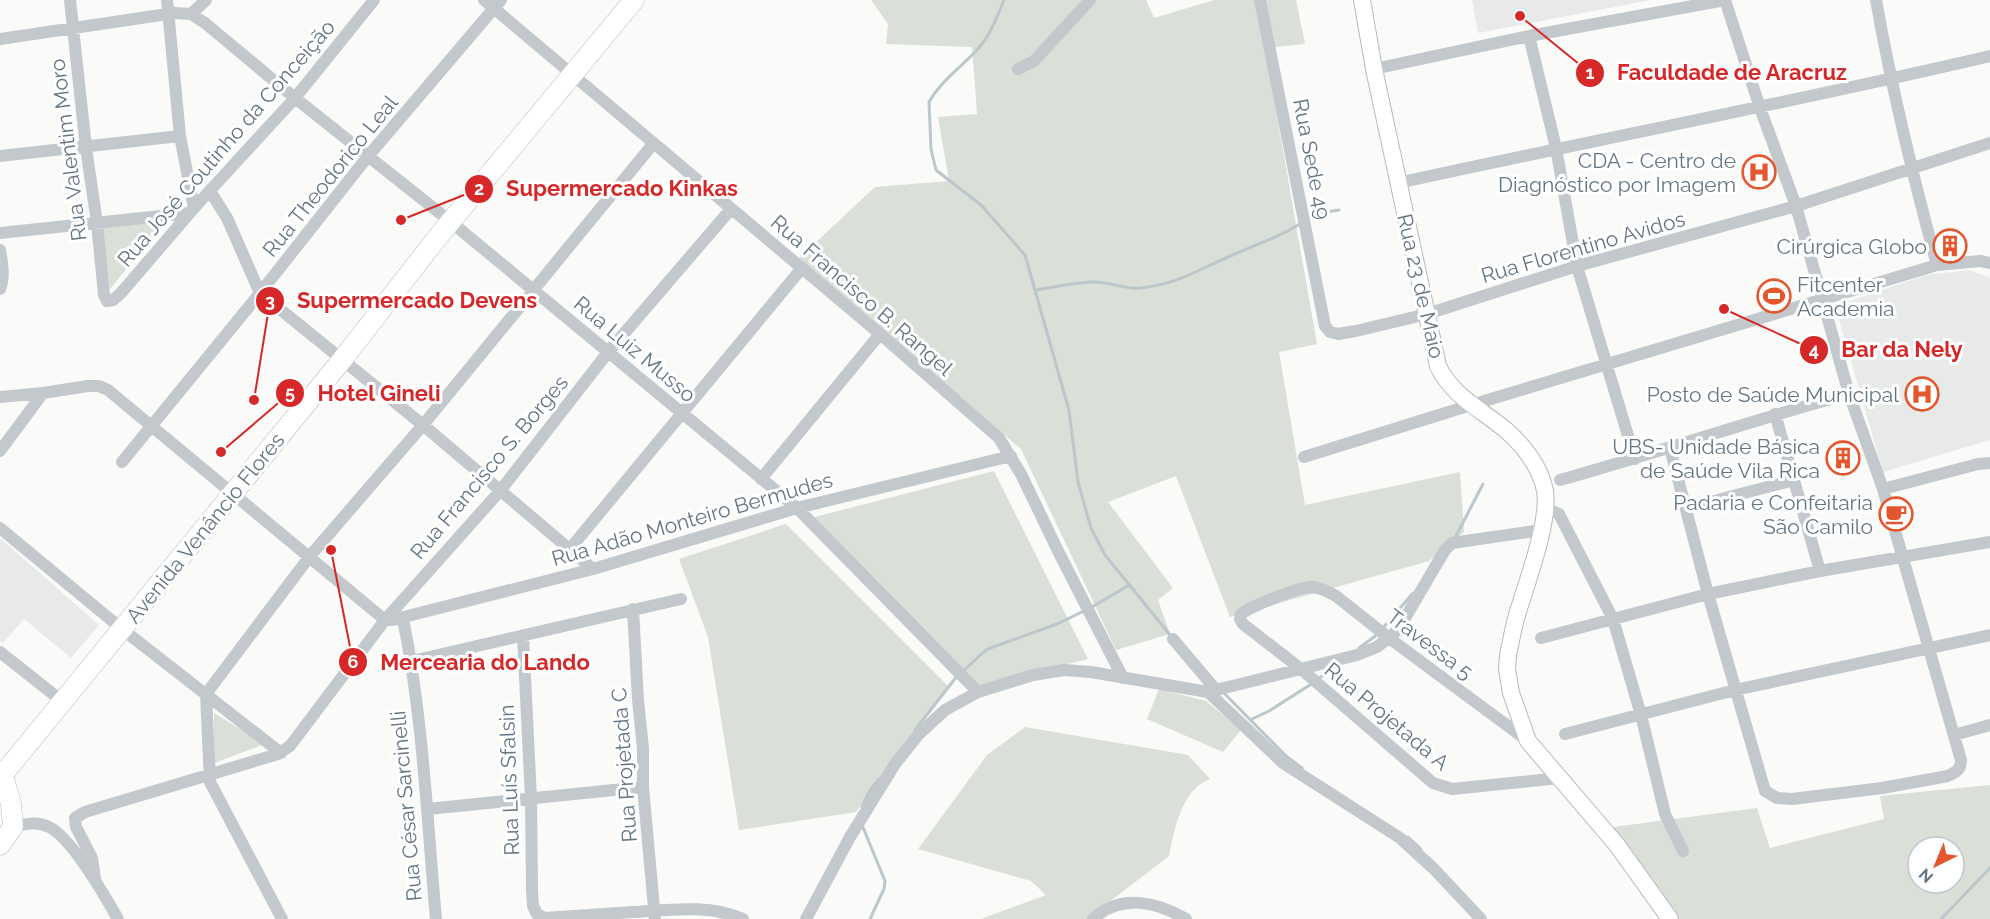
<svg xmlns="http://www.w3.org/2000/svg" width="1990" height="919" font-family="Raleway,sans-serif">
	<style>
		.built { fill: #e8e9e9 }
		.green { fill: #dadfd7; fill-rule: evenodd }
		.lines { fill: none; stroke-linecap: round; stroke-linejoin: round }
		.stream { stroke: #bbc7cb; stroke-width: 3 }
		.secondary-casing { stroke: #b3babf; stroke-width: 18 }
		.primary-casing { stroke: #b5babe; stroke-width: 21 }
		.street { stroke: #c3c8cc; stroke-width: 12 }
		.secondary { stroke: #fff; stroke-width: 16 }
		.primary { stroke: #fff; stroke-width: 20 }
		.labels { text-anchor: middle; dominant-baseline: central; stroke-width: 6; stroke-linejoin: round; paint-order: stroke }
		.street-label { font-size: 21px; fill: #657683; stroke: #fff }
		.poi-label { font-size: 21px; fill: #657683; stroke: #fff; text-anchor: end }
		.leader { fill: none; stroke: #d62828; stroke-width: 2 }
		.callout-dot { fill: #d62828; stroke: #fff; stroke-width: 2 }
		.mark-label { font-size: 18px; text-anchor: middle; font-weight: bold; fill: #fff }
		.callout-label { font-size: 22px; text-anchor: middle; font-weight: bold; fill: #d62828; stroke: #fff; stroke-width: 6; stroke-linejoin: round; paint-order: stroke }
	</style>
	<rect width="100%" height="100%" fill="#fafaf8"/>
	<path class="built" d="M1472 0H1651L1478 33Z
		M1970 270 1990 278V440L1883 472 1835 306 1926 275Z
		M0 538 99 625 71 658 24 619 3 643 0 641Z"/>
	<path class="green" d="M871 0H1146L1154 18 1214 0H1296L1305 44 1265 48 1317 344 1279 352 1305 505 1460 472 1464 532 1429 561 1230 617 1176 476 1108 502 1173 588 1158 600 1170 634 1116 650 1021 449 799 258 875 187 949 181 938 117 977 114 972 47 886 44 888 24Z
		M167 219 110 289 99 227Z
		M994 471 1088 659 977 687 807 519Z
		M786 524 949 687 856 812 739 830 708 637 679 559Z
		M1159 689 1206 701 1241 730 1223 752 1147 719Z
		M214 713 265 744 214 763Z
		M1025 727 1188 755 1210 779C1182 789 1174 830 1169 856L1087 919H981L1046 895 1031 881 918 849 987 755Z
		M1990 785V919H1674L1606 828 1757 808 1770 848 1884 819 1880 796ZM1918 847H1954V883H1918Z"/>
	<g class="lines">
		<path class="stream" d="M1004 0C997 17 990 36 977 50 961 67 941 81 929 102L931 149 936 170 981 205 1025 255 1069 410 1078 482 1091 528 1105 555 1171 636
			M1307 219 1320 213 1339 210
			M1036 290C1056 287 1076 282 1095 282 1110 282 1126 290 1141 288 1179 284 1201 268 1235 254 1257 244 1281 237 1301 223
			M1455 538 1483 484
			M1092 607 1129 585
			M1382 629 1413 593
			M1359 648 1378 634
			M962 672 986 650 993 647 1057 624 1086 610
			M1318 679 1337 665
			M1223 692 1286 756 1302 768
			M1250 720 1269 711 1313 683
			M915 730 957 676
			M862 807 869 792 879 779
			M862 825 885 881 884 889 870 919
			M1408 837 1421 849
			M1941 919 1990 868"/>
		<g class="secondary-casing">
			<path id="secondary" d="M1362 0 1374 69 1438 366C1452 396 1482 410 1507 431 1524 446 1541 468 1545 491 1550 522 1526 584 1517 615 1513 628 1511 642 1508 655L1507 669 1511 693 1528 741 1617 845 1670 919"/>
		</g>
		<g class="primary-casing">
			<path id="primary" d="M0 778 342 360 437 238 634 0
				M0 845 13 827 11 804 3 775"/>
		</g>
		<path class="street" d="M70 0 86 148 97 223 104 295 107 301 113 300 121 293 194 208 295 98 374 0
			M167 0 180 136 194 208
			M484 0 880 334 999 438 1021 474 1058 551 1123 678
			M1260 0 1325 326 1330 332 1338 334 1356 331 1427 314 1577 266 1796 206 1990 143
			M1876 0C1892 90 1913 177 1937 265
			M191 14 205 23 295 98 451 222 797 508 978 692
			M1529 36 1556 148 1577 266 1635 459
			M0 39 174 13 191 14 206 0
			M1018 69 1034 61 1090 0
			M1374 69 1529 36 1725 0
			M0 156 180 136
			M1398 183C1595 140 1793 102 1990 56
			M210 191 227 218 260 293 423 425 593 569
			M0 233 189 213
			M0 250C2 262 5 277 0 289
			M0 397 43 393 88 386H99L108 390 385 620H392L593 569 797 508 1011 456
			M1775 414 1820 571
			M1670 448 1708 594 1765 791 1777 798 1792 799 1882 788 1948 776C1956 772 1961 770 1961 760L1883 489 1849 394 1796 206 1760 108 1725 0
			M0 451 43 393
			M1304 457 1471 405 1937 265 1980 261 1990 263
			M122 462 260 293 369 155 501 0
			M761 479 880 334
			M1560 480C1657 453 1752 420 1849 394
			M1883 489 1978 464 1990 463
			M1545 508 1559 514 1613 619 1641 715 1665 814 1683 851
			M1687 508 1794 480
			M0 528 122 629 281 753
			M569 550 802 268
			M633 609 638 700 643 748V787L655 919
			M403 619C423 717 427 819 436 919
			M523 636 531 798 532 889 533 906 537 914 545 918C574 916 604 914 633 912 669 910 709 904 743 919
			M1541 638 1708 594 1820 571 1990 542
			M1173 639 1216 690
			M0 652 62 701
			M412 661 681 599
			M1208 692 1357 655 1377 647 1398 630 1445 550 1452 543 1542 530
			M206 694 310 556 423 425 653 144
			M206 694 210 782 282 919
			M1565 734 1735 690 1990 635
			M1954 735 1990 725
			M1528 741 1389 638 1336 596C1329 592 1321 588 1313 587 1300 586 1252 606 1241 614L1240 619 1243 624 1301 669 1433 783 1452 789 1560 778
			M428 809 643 787
			M13 827C24 824 37 821 49 827 72 838 105 896 118 919
			M95 879 92 858 76 827 75 818 85 812 278 754 290 746 385 620 500 491 609 351 731 209
			M806 919 850 837 895 764 919 734 945 710 978 692 1033 675 1064 670 1091 672 1208 692 1283 763 1400 838 1434 869 1481 919
			M1093 919C1121 893 1157 902 1186 919"/>
		<use href="#secondary" class="secondary"/>
		<use href="#primary" class="primary"/>
	</g>
	<defs>
		<g id="hospital-ring" transform="scale(1.725)"><circle r="9.5" fill="#fff" stroke="#e4572e" stroke-width="1.5"/><path d="M-5-5h3v3.5h4V-5h3V5h-3V1.5h-4V5h-3Z" fill="#e4572e"/></g>
		<g id="building-ring" transform="scale(1.725)"><circle r="9.5" fill="#fff" stroke="#e4572e" stroke-width="1.5"/><path d="M-4-6H4V6H1V3H-1V6H-4ZM-2.5-4.3h1.7v1.8h-1.7ZM.8-4.3h1.7v1.8H.8ZM-2.5-1h1.7V.8h-1.7ZM.8-1h1.7V.8H.8Z" fill="#e4572e"/></g>
		<g id="stadium-ring" transform="scale(1.725)"><circle r="9.5" fill="#fff" stroke="#e4572e" stroke-width="1.5"/><path d="M0-5a6.5 5 0 1 0 0 10a6.5 5 0 1 0 0-10ZM-3.5-1.8h7v3.6h-7Z" fill="#e4572e"/></g>
		<g id="cafe-ring" transform="scale(1.725)"><circle r="9.5" fill="#fff" stroke="#e4572e" stroke-width="1.5"/><path d="M-5.5-4.5H6V0H3Q3 3.5 0 3.5H-2.5Q-5.5 3.5-5.5 0ZM3-3.2v2h1.7v-2ZM-6 4.5H4V6H-6Z" fill="#e4572e"/></g>
	</defs>
	<g fill-rule="evenodd">
		<use href="#hospital-ring" x="1759" y="172"/>
		<use href="#building-ring" x="1950" y="246"/>
		<use href="#stadium-ring" x="1774" y="296"/>
		<use href="#hospital-ring" x="1922" y="394"/>
		<use href="#building-ring" x="1843" y="458"/>
		<use href="#cafe-ring" x="1896" y="514"/>
	</g>
	<g class="labels">
		<g class="street-label">
			<text transform="translate(226 143) rotate(-49)">Rua José Coutinho da Conceição</text>
			<text transform="translate(68 150) rotate(-97)">Rua Valentim Moro</text>
			<text transform="translate(1312 159) rotate(79)">Rua Sede 49</text>
			<text transform="translate(330 176) rotate(-51)">Rua Theodorico Leal</text>
			<text transform="translate(1583 247) rotate(-16)">Rua Florentino Avidos</text>
			<text transform="translate(1421 286) rotate(77)">Rua 23 de Maio</text>
			<text transform="translate(862 295) rotate(41)">Rua Francisco B. Rangel</text>
			<text transform="translate(635 349) rotate(40)">Rua Luiz Musso</text>
			<text transform="translate(489 467) rotate(-50)">Rua Francisco S. Borges</text>
			<text transform="translate(692 519) rotate(-16)">Rua Adão Monteiro Bermudes</text>
			<text transform="translate(205 528) rotate(-51)">Avenida Venâncio Flores</text>
			<text transform="translate(1430 644) rotate(37)">Travessa 5</text>
			<text transform="translate(1387 716) rotate(40)">Rua Projetada A</text>
			<text transform="translate(624 765) rotate(-94)">Rua Projetada C</text>
			<text transform="translate(509 780) rotate(-92)">Rua Luís Sfalsin</text>
			<text transform="translate(406 806) rotate(-95)">Rua César Sarcinelli</text>
		</g>
		<g class="poi-label">
			<text x="1736" y="160">CDA - Centro de<tspan x="1736" dy="24">Diagnóstico por Imagem</tspan></text>
			<text x="1927" y="246">Cirúrgica Globo</text>
			<text x="1797" y="284" text-anchor="start">Fitcenter<tspan x="1797" dy="24">Academia</tspan></text>
			<text x="1899" y="394">Posto de Saúde Municipal</text>
			<text x="1820" y="446">UBS- Unidade Básica<tspan x="1820" dy="24">de Saúde Vila Rica</tspan></text>
			<text x="1873" y="502">Padaria e Confeitaria<tspan x="1873" dy="24">São Camilo</tspan></text>
		</g>
	</g>
	<path class="leader" d="M1520 16L1590 73M401 220L479 189M254 400L270 301M1724 309L1814 350M221 452L290 393M331 550L353 662"/>
	<g class="callout-dot">
		<circle cx="1520" cy="16" r="6"/>
		<circle cx="401" cy="220" r="6"/>
		<circle cx="254" cy="400" r="6"/>
		<circle cx="1724" cy="309" r="6"/>
		<circle cx="221" cy="452" r="6"/>
		<circle cx="331" cy="550" r="6"/>
		<circle cx="1590" cy="73" r="15"/>
		<circle cx="479" cy="189" r="15"/>
		<circle cx="270" cy="301" r="15"/>
		<circle cx="1814" cy="350" r="15"/>
		<circle cx="290" cy="393" r="15"/>
		<circle cx="353" cy="662" r="15"/>
	</g>
	<g class="mark-label">
		<text x="1590" y="79">1</text>
		<text x="479" y="195">2</text>
		<text x="270" y="307">3</text>
		<text x="1814" y="356">4</text>
		<text x="290" y="399">5</text>
		<text x="353" y="668">6</text>
	</g>
	<g class="callout-label">
		<text x="1732" y="80">Faculdade de Aracruz</text>
		<text x="622" y="196">Supermercado Kinkas</text>
		<text x="417" y="308">Supermercado Devens</text>
		<text x="1902" y="357">Bar da Nely</text>
		<text x="379" y="401">Hotel Gineli</text>
		<text x="485" y="670">Mercearia do Lando</text>
	</g>
	<g transform="translate(1936 865) rotate(223)"><circle r="28" fill="#ffffff" stroke="#c1c8cd" stroke-width="1.5"/>
	<path d="M0-4.5L10 22L0 15L-10 22Z" fill="#e4572e"/>
	<text y="-9" font-size="16" font-weight="bold" text-anchor="middle" fill="#657683">N</text>
	</g>
</svg>
